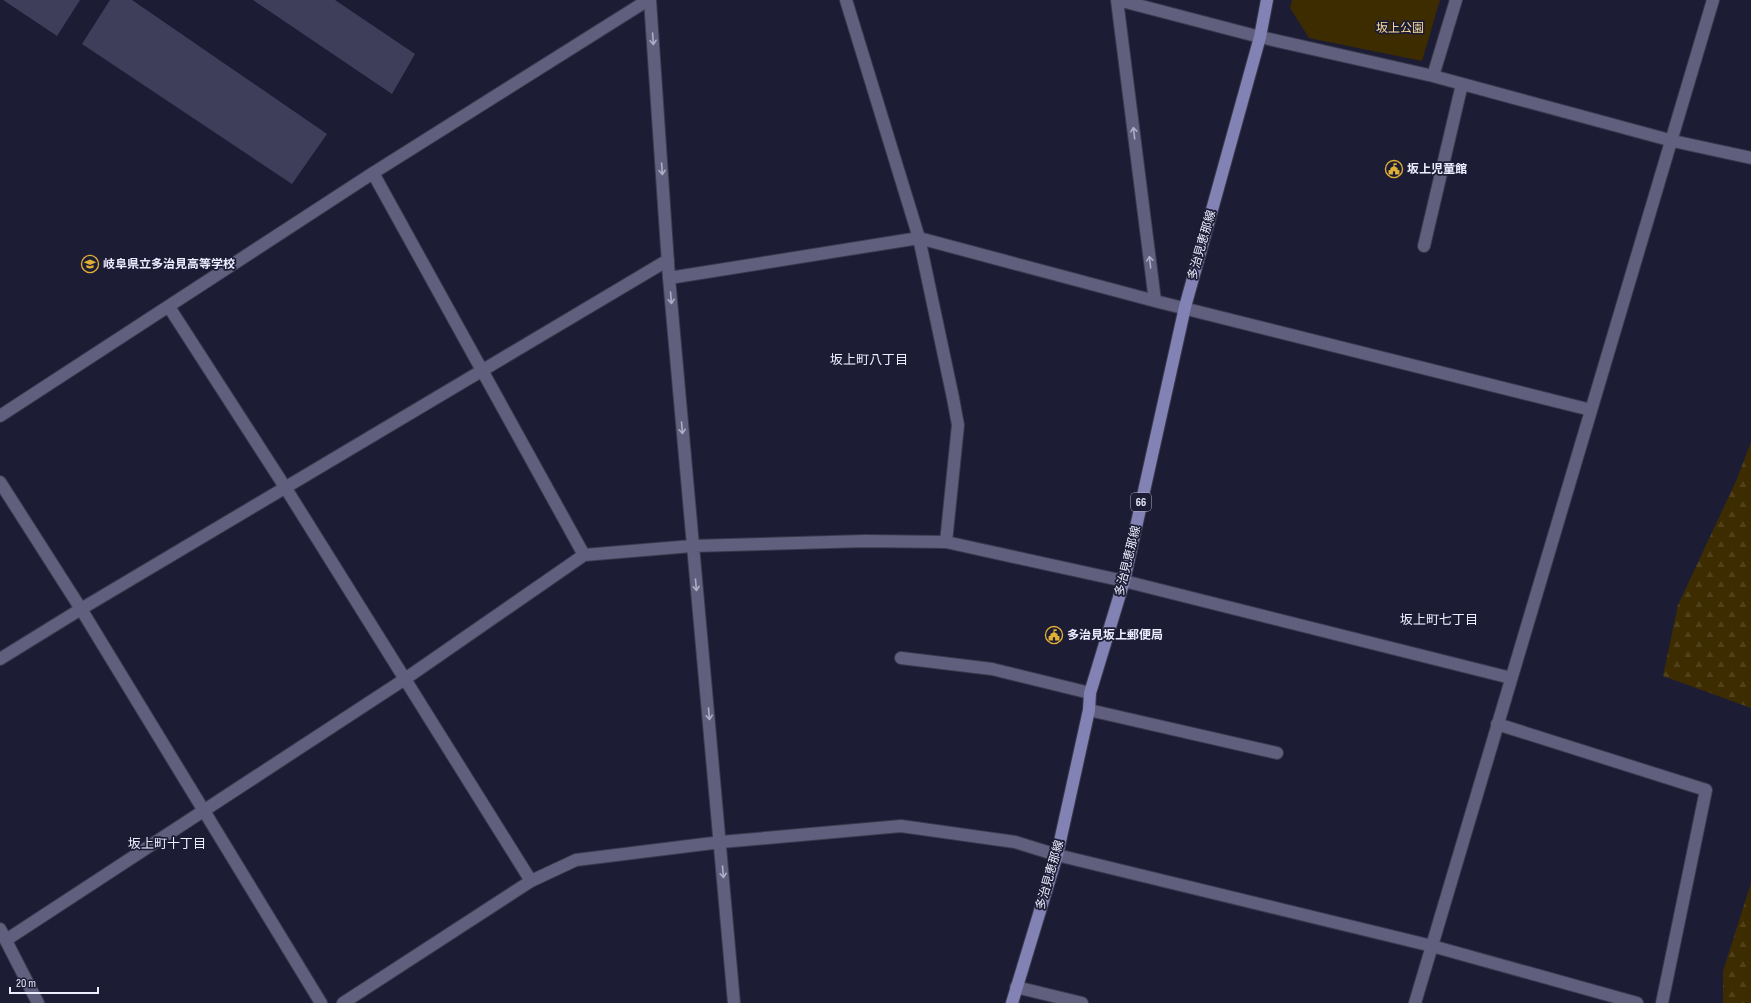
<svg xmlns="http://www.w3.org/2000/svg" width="1751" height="1003" font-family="'Sofia Sans Condensed','Noto Sans JP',sans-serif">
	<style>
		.forest { fill: url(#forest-firs) }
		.green { fill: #3d2c00 }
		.building { fill: #3f3e5a }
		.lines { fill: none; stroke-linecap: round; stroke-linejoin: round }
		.minor-casing { stroke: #3a394e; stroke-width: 14 }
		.major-casing { stroke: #3a394e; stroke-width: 14 }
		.minor { stroke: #60607e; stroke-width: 12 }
		.major { stroke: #8382b5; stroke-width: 12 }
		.oneway { stroke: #adaec5 }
		.labels { text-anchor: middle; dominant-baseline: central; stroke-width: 3.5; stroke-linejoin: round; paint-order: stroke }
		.shield { fill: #1d1c35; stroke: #aeaec2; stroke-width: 1 }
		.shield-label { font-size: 11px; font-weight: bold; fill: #ecedff }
		.park-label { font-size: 12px; fill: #f9db98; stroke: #1d1c35 }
		.poi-label { font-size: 12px; font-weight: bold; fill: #ecedff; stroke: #1d1c35; text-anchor: start }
		.street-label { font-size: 12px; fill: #ecedff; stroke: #1d1c35 }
		.neighbourhood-label { font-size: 13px; fill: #ecedff; stroke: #1d1c35 }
	</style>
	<defs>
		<pattern id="forest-firs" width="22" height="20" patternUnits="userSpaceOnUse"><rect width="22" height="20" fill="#3d2c00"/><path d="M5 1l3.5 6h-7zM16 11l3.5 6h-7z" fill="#50411a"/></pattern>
	</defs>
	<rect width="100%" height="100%" fill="#1d1c35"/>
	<path class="forest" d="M1751 442V708L1663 676 1678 605 1737 479Z
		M1751 883V1003H1723V971Z"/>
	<path class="green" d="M1292 0H1440L1422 61 1309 38 1290 8Z"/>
	<path class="building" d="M3 0H80L57 36Z
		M110 0H132L327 134 292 184 82 44Z
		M253 0H335L415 54 392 94Z"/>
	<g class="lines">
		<g class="minor-casing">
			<path id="minor" d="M650 0 669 278 734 1003
				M846 0 919 238 953 398 958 425 946 542
				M1117 0 1155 301
				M1118 0 1260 37 1433 76 1673 141 1751 158
				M1433 76 1456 0
				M373 173 584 555
				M1424 246 1462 84
				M669 278 919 238 1155 301 1591 410
				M169 307 285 487 531 881
				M0 416 373 173 648 0
				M0 482 81 609 321 1003
				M901 658 992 669 1090 693
				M0 659 81 609 668 260
				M1089 710 1277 753
				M1497 724 1706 790 1662 1003
				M0 929 38 1003
				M6 940 405 679 584 555 692 546 865 541 946 542 1124 581 1511 678
				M1016 987 1082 1003
				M343 1003 531 881 576 860 721 842 901 826 1015 842 1057 855 1432 946 1637 1003
				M1415 1003 1713 0"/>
		</g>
		<g class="major-casing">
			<path id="major" d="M1012 1003 1057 855 1089 710 1090 693 1124 581 1185 307 1260 37 1267 0"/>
		</g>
		<use href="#minor" class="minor"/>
		<use href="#major" class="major"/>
	</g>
	<defs><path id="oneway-shaft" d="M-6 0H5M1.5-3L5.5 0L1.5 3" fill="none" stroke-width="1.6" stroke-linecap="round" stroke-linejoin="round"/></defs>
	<g class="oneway">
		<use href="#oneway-shaft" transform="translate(653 39) rotate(86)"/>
		<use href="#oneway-shaft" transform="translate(1134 133) rotate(-97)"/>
		<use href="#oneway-shaft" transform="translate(662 169) rotate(86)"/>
		<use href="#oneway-shaft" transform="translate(1150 262) rotate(-97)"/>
		<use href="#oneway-shaft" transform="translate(671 298) rotate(85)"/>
		<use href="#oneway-shaft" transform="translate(682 428) rotate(85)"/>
		<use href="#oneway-shaft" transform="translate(696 585) rotate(85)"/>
		<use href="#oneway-shaft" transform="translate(709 714) rotate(85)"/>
		<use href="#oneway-shaft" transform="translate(723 872) rotate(85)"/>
	</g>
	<defs>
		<g id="civic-ring" transform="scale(0.9)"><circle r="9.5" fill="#1d1c35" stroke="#dfb034" stroke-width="1.5"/><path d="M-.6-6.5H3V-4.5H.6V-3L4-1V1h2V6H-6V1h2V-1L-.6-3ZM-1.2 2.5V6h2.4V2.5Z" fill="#dfb034"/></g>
		<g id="school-ring" transform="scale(0.9)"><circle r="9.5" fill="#1d1c35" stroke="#dfb034" stroke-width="1.5"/><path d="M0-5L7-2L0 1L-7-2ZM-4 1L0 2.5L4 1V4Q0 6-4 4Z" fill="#dfb034"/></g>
	</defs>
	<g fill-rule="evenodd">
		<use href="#civic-ring" x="1394" y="169"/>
		<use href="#school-ring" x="90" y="264"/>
		<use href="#civic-ring" x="1054" y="635"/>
	</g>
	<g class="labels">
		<rect class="shield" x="1131" y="493" width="20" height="18" rx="3"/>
		<g class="shield-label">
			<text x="1141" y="502">66</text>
		</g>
		<g class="park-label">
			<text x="1400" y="28">坂上公園</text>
		</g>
		<g class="poi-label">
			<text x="1407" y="169">坂上児童館</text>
			<text x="103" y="264">岐阜県立多治見高等学校</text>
			<text x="1067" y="635">多治見坂上郵便局</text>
		</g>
		<g class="street-label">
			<text transform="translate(1202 245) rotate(-74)">多治見恵那線</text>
			<text transform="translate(1128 561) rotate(-76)">多治見恵那線</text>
			<text transform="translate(1050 875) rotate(-74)">多治見恵那線</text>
		</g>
		<g class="neighbourhood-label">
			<text x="869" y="360">坂上町八丁目</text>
			<text x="1439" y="620">坂上町七丁目</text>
			<text x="167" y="844">坂上町十丁目</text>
		</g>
	</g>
	<path d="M10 987v6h88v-6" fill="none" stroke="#ecedff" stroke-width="2"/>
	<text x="16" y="987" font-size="12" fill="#ecedff" stroke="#1d1c35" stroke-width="3" paint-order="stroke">20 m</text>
</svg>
